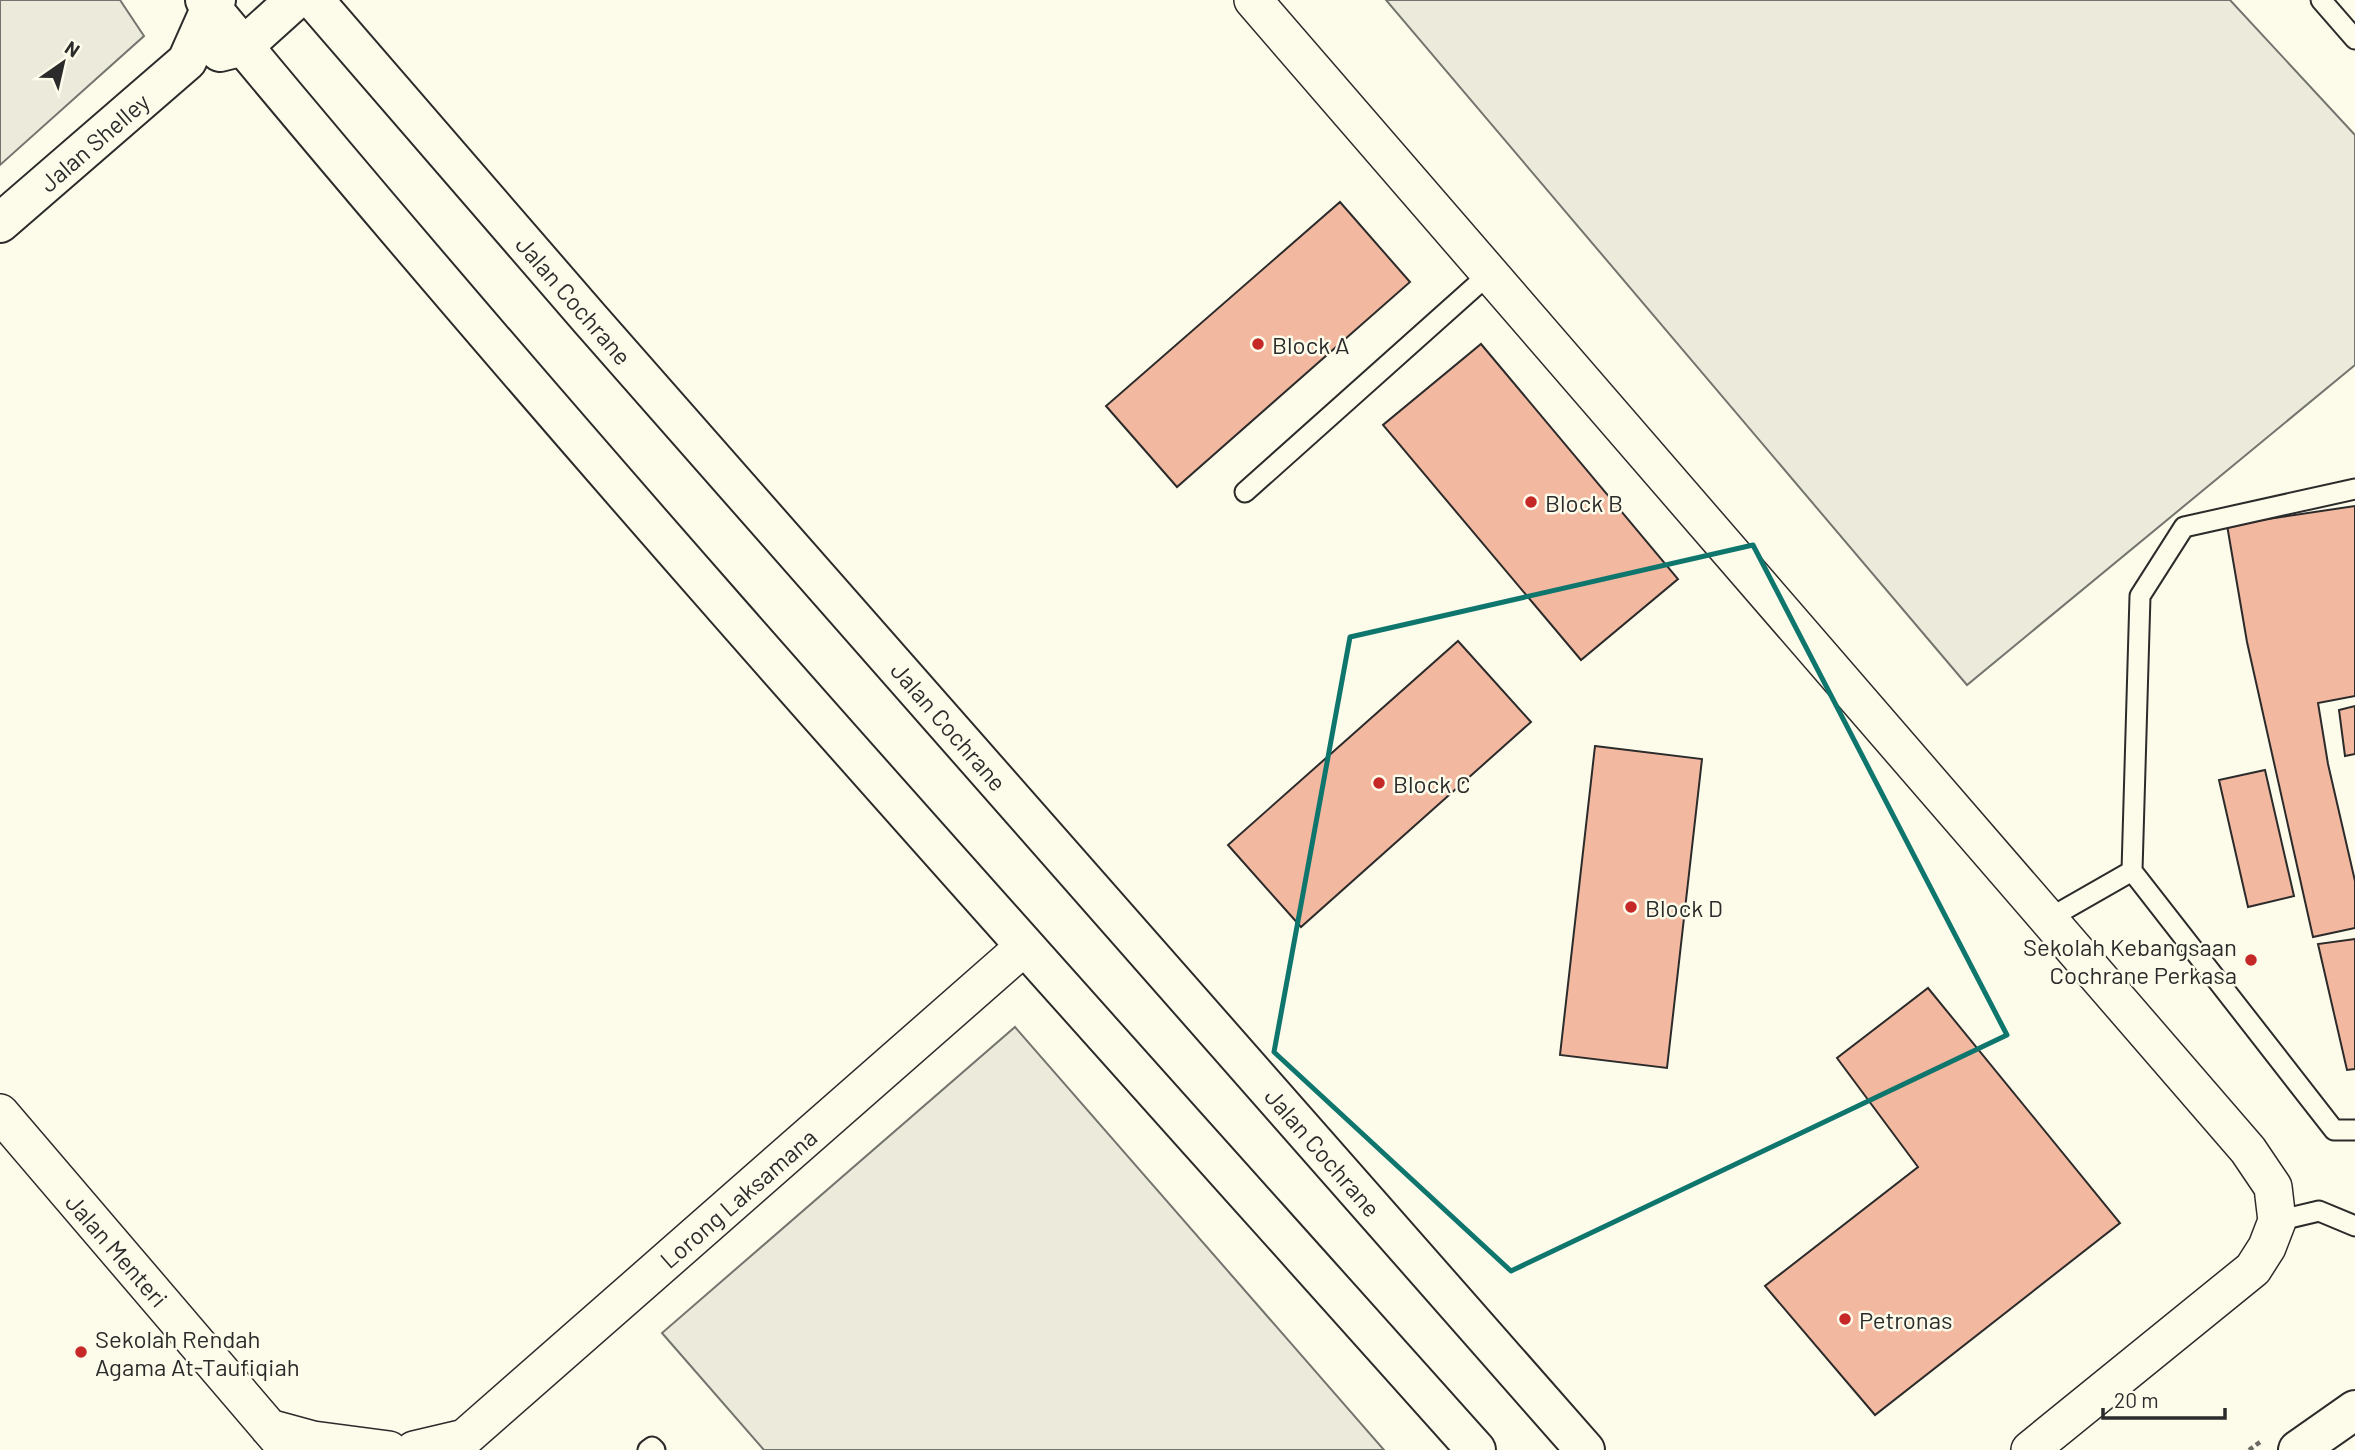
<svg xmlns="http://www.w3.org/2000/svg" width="2355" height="1450" font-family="Barlow,sans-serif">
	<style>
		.green { fill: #ecebdb; stroke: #74746e; stroke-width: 2 }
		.parking { fill: #eceadb; stroke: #74746e; stroke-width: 2 }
		.building { fill: #f2b8a0; stroke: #2b2b2b; stroke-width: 2 }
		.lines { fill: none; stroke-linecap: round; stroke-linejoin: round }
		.lane-casing { stroke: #2b2b2b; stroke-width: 23 }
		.street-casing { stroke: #2b2b2b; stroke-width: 40 }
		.secondary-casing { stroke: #2b2b2b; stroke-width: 42 }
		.path { stroke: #6a6964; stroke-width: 4.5; stroke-dasharray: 5 3.5; stroke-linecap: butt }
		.lane { stroke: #fdfbea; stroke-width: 19 }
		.street { stroke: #fdfbea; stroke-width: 37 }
		.secondary { stroke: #fdfbea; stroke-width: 38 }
		.marked { fill: none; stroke: #0f766e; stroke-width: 5; stroke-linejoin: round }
		.poi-dot { fill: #c62828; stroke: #fdfbea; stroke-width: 2.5 }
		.labels { text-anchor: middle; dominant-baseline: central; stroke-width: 5; stroke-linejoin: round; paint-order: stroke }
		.street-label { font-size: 24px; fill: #2b2b2b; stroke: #fdfbea }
		.poi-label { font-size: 24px; fill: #2b2b2b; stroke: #fdfbea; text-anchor: start }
	</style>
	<rect width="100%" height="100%" fill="#fdfbea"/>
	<path class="green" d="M1386 0H2230L2355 135V365L1967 685Z
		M1015 1027 1384 1450H764L662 1333Z"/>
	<path class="parking" d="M0 0H120L144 36 0 165Z"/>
	<path class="building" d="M1340 202 1410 282 1177 487 1106 406Z
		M1481 344 1678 579 1581 660 1383 425Z
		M2355 506V696L2318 703 2328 764 2355 881V928L2313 937 2247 642 2227 525Z
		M1458 641 1531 722 1301 927 1228 845Z
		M2355 706V754L2345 756 2339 710Z
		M1595 746 1702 759 1667 1068 1560 1055Z
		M2265 770 2294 896 2248 907 2219 780Z
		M2355 939V1069L2347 1070 2318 944Z
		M1928 988 2120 1223 1875 1415 1765 1286 1918 1167 1837 1058Z"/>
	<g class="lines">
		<g class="lane-casing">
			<path id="lane" d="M2321 0 2355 39
				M1245 492 1489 274
				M2132 871 2334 1130H2355
				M2048 919 2132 871 2140 596 2184 527 2355 489
				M2277 1221 2319 1211 2355 1226
				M648 1450 652 1447 655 1450"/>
		</g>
		<g class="street-casing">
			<path id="street" d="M1253 0 2248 1150 2273 1187 2277 1221 2267 1247 2253 1269 2030 1450
				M0 1113 288 1450
				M269 1428 313 1440 389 1450
				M414 1450 465 1438
				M451 1450 1025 946"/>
		</g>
		<g class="secondary-casing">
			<path id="secondary" d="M205 0C615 495 1048 971 1476 1450
				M314 0 590 319 1585 1450
				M220 52 244 46 295 0
				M0 223 187 61 211 7 216 0
				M2298 1450 2355 1410"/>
		</g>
		<path class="path" d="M2249 1450 2260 1442"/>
		<use href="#lane" class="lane"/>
		<use href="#street" class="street"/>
		<use href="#secondary" class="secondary"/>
	</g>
	<path class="marked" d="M1753 545 2007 1035 1511 1271 1274 1052 1350 637Z"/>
	<g class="poi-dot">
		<circle cx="1258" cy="344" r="7"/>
		<circle cx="1531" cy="502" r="7"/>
		<circle cx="1379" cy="783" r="7"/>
		<circle cx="1631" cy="907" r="7"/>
		<circle cx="2251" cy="960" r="7"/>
		<circle cx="1845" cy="1319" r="7"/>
		<circle cx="81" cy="1352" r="7"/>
	</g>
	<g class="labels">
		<g class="street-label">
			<text transform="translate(94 142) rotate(-41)">Jalan Shelley</text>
			<text transform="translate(574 300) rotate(49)">Jalan Cochrane</text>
			<text transform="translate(949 726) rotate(49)">Jalan Cochrane</text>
			<text transform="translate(1323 1152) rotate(49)">Jalan Cochrane</text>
			<text transform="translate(738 1198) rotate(-41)">Lorong Laksamana</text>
			<text transform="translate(117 1250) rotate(49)">Jalan Menteri</text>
		</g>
		<g class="poi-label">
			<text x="1272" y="344">Block A</text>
			<text x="1545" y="502">Block B</text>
			<text x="1393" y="783">Block C</text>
			<text x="1645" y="907">Block D</text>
			<text x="2237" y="946" text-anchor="end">Sekolah Kebangsaan<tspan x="2237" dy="28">Cochrane Perkasa</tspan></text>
			<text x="1859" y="1319">Petronas</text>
			<text x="95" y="1338">Sekolah Rendah<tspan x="95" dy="28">Agama At-Taufiqiah</tspan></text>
		</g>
	</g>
	<g transform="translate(63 63) rotate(34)" stroke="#fdfbea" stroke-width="5" paint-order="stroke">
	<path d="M0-5L12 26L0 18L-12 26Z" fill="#2b2b2b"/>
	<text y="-10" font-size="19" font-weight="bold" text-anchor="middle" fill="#2b2b2b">N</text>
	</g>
	<path d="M2103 1408v10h122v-10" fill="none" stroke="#2b2b2b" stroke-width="3.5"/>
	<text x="2114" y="1408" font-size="21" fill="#2b2b2b" stroke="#fdfbea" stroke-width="5" paint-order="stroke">20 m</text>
</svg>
